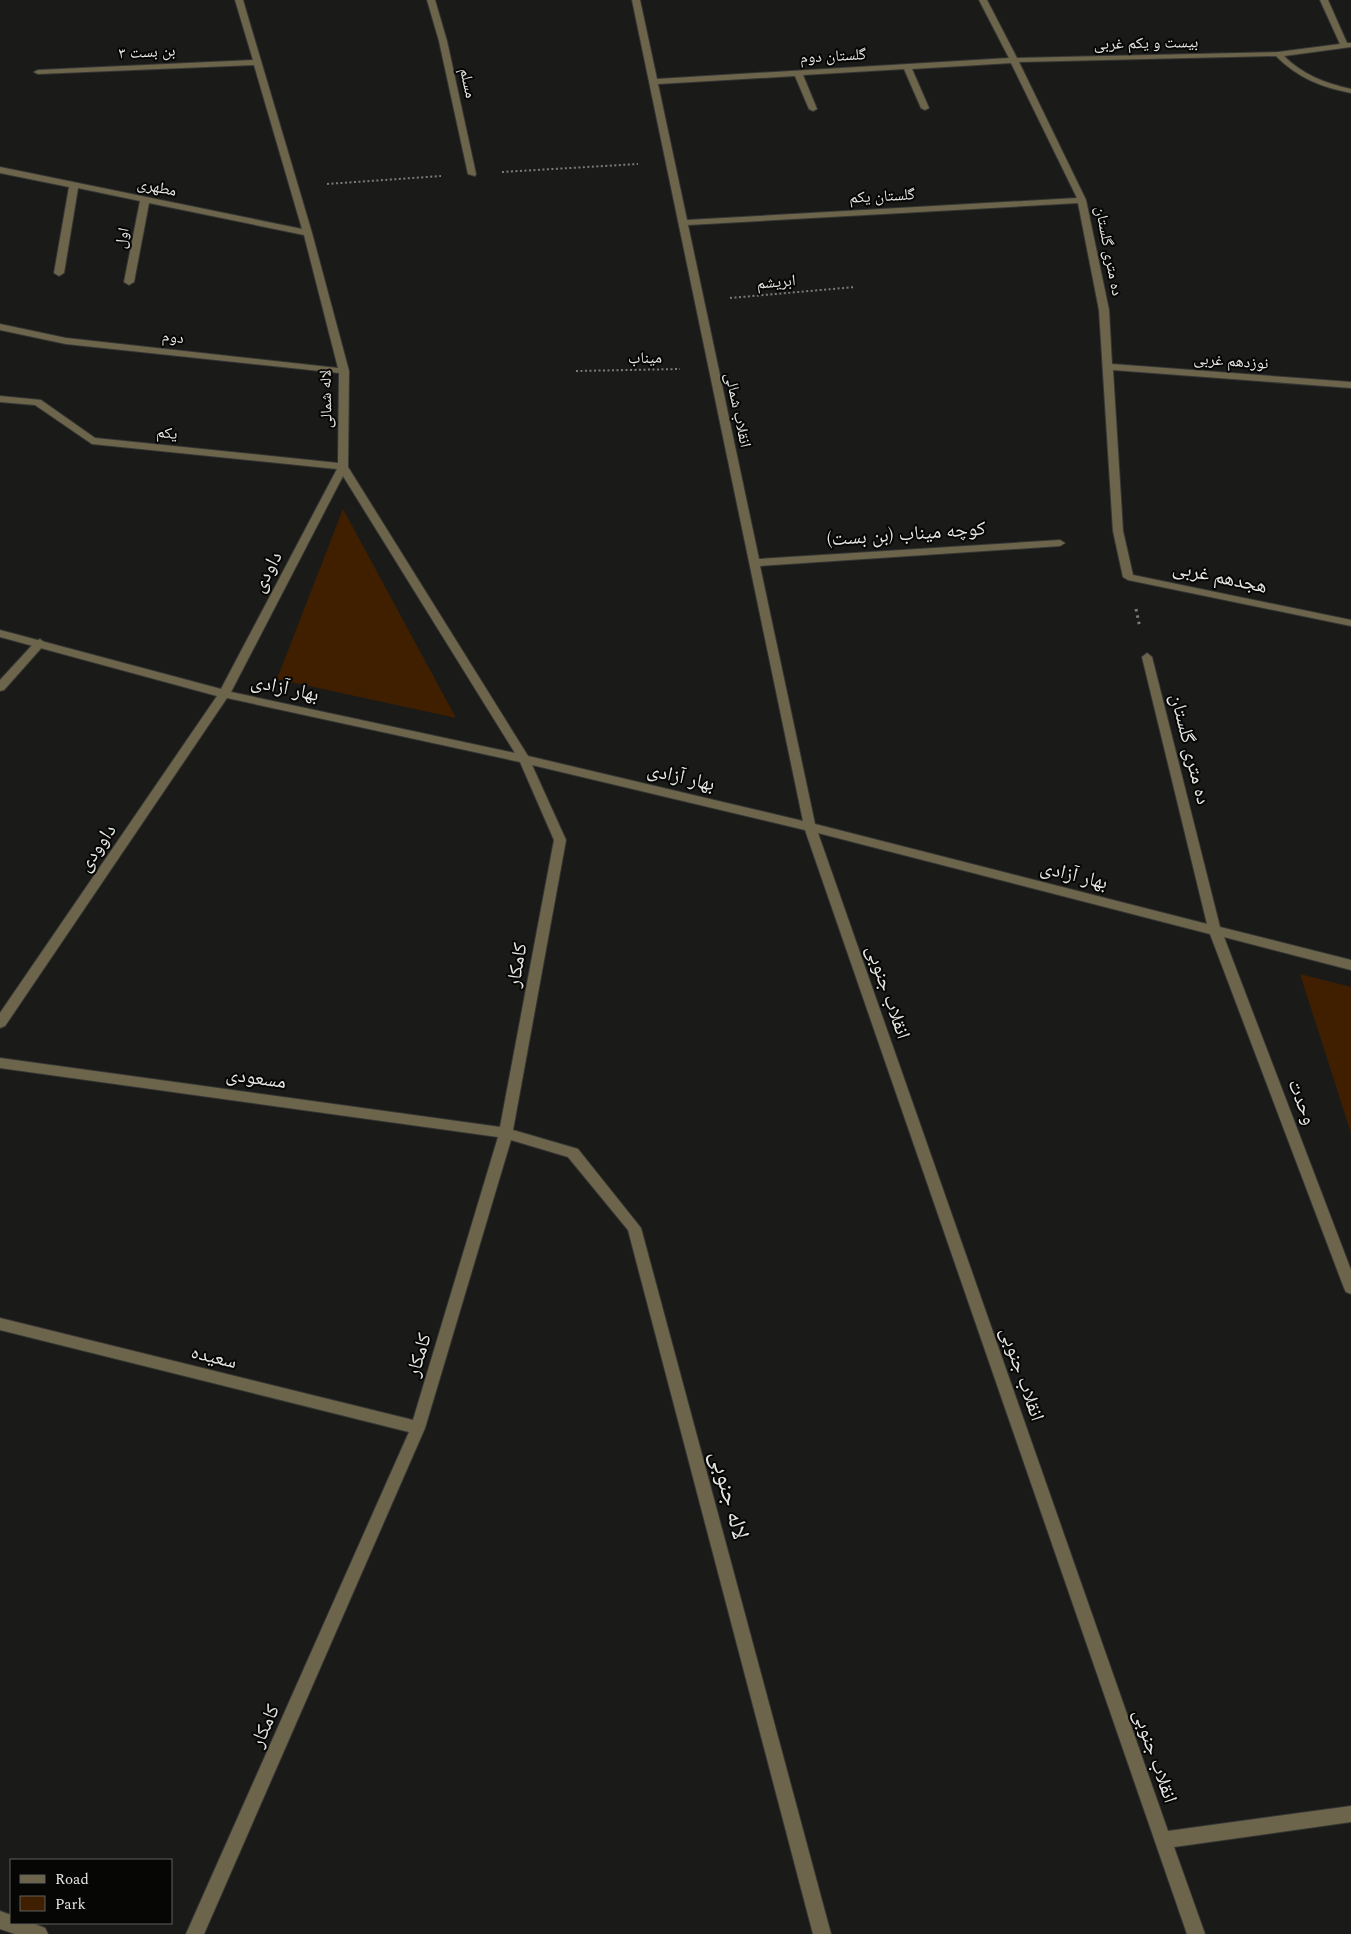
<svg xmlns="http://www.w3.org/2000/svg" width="1351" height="1934" font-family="Spectral,'Noto Naskh Arabic',serif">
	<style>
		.green { fill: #3f1f00 }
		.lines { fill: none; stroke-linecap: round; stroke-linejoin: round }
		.service-casing { stroke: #363735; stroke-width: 2 }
		.minor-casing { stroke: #363735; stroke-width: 2 }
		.path-far1 { stroke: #7b7c79; stroke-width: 2; stroke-dasharray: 2 2.5; stroke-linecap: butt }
		.path { stroke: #7b7c79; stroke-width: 3; stroke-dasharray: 2.5 4; stroke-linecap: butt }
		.service { fill: #6d654b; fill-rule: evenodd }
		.minor { fill: #6d654b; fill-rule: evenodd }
		.labels { text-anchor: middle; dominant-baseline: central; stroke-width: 4; stroke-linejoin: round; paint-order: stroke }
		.far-street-label { font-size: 16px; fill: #e5e6e4; stroke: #060605 }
		.street-label { font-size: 20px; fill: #e5e6e4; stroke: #060605 }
		.near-street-label { font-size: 24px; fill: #e5e6e4; stroke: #060605 }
	</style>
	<rect width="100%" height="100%" fill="#1a1b18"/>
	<path class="green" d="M343 509 456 718 277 679Z
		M1300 974 1351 987V1133Z"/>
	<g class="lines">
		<g class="service-casing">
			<path id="service" d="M40 639 45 643 44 645 4 690 0 691V680L36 641Z"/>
		</g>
		<g class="minor-casing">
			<path id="minor" d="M235 0H243L312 233 349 371 348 467 528 756 803 821 632 0H640L657 79 1009 58 979 0H987L1017 58 1278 52 1340 44 1320 0H1328L1347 43H1351V47L1284 56C1303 75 1325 83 1351 89V93C1321 87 1298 78 1276 56L1019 62 1086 200 1109 310 1112 364 1351 382V388L1113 370 1123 531 1133 575 1351 620V626L1128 580 1123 577 1113 531 1099 310 1078 203 688 225 759 559 1060 540 1065 543 1060 546 760 566 815 824 1207 924 1142 657 1147 653 1152 657 1220 927 1351 960V970L1224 937 1351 1270V1294L1346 1292 1344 1288 1210 934 818 833 1168 1831 1351 1806V1822L1174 1847 1205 1934H1187L805 830 532 765 566 840 513 1130 578 1149 641 1228 831 1934H813L628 1230 568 1157 511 1140 425 1428 204 1934H186L409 1432 0 1330V1318L413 1420 498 1137 0 1068V1058L500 1127 554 840 520 762 227 698 5 1026 0 1028V1013L217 696 0 637V630L221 689 337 469 92 444 35 405 0 402V396L41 400 95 438 338 463 339 373 66 344 0 330V324L66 338 338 368 304 235 149 203 134 282 129 285 124 282 140 201 78 188 64 273 59 276 54 273 69 187 0 173V167L302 229 254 65 38 74 34 72 38 70 253 60ZM1011 63 1077 198 687 220 658 84 795 76 809 109 813 111 817 109 803 75 904 69 921 108 925 110 929 108 912 69ZM343 476 515 753 231 692Z
				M427 0H435L447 41 476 174 475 176 468 174 439 41Z
				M0 1911 11 1915V1923H32L45 1928 48 1934H15L0 1929Z"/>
		</g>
		<path class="path-far1" d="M502 172 638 164
			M327 184 441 176
			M730 298 855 287
			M576 371 680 369"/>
		<path class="path" d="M1136 609 1140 628"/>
		<use href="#service" class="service"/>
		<use href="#minor" class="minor"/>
	</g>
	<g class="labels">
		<g class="far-street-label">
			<text transform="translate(1146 43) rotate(-1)">بیست و یکم غربی</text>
			<text transform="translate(147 52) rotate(-3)">بن بست ۳</text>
			<text transform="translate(833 56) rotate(-3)">گلستان دوم</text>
			<text transform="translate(468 83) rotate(78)">مسلم</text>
			<text transform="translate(157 187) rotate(12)">مطهری</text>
			<text transform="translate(882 196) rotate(-3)">گلستان یکم</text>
			<text transform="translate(122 238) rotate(-79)">اول</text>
			<text transform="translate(1109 251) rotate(79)">ده متری گلستان</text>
			<text transform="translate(776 282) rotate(-5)">ابریشم</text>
			<text transform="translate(173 337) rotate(6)">دوم</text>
			<text transform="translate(645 358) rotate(-1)">میناب</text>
			<text transform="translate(1231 361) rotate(4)">نوزدهم غربی</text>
			<text transform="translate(326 399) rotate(-91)">لاله شمالی</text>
			<text transform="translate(738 410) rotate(78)">انقلاب شمالی</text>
			<text transform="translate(167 433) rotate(6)">یکم</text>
		</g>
		<g class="street-label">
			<text transform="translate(906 534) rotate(-4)">کوچه میناب (بن بست)</text>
			<text transform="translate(267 572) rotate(-62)">داودی</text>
			<text transform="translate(1220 577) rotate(12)">هجدهم غربی</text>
			<text transform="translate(285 688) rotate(12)">بهار آزادی</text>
			<text transform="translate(1190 749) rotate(76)">ده متری گلستان</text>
			<text transform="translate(681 777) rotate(13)">بهار آزادی</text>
			<text transform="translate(97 848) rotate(-56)">داوودی</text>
			<text transform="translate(1074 875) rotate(14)">بهار آزادی</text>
			<text transform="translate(517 965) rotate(-80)">کامکار</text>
			<text transform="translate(888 992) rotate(71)">انقلاب جنوبی</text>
			<text transform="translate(256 1078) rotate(8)">مسعودی</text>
			<text transform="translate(1302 1102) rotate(69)">وحدت</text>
			<text transform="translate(419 1355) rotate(-73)">کامکار</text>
			<text transform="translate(214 1357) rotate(14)">سعیده</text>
			<text transform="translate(1022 1374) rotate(71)">انقلاب جنوبی</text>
			<text transform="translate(265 1726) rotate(-66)">کامکار</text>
			<text transform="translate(1155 1756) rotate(71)">انقلاب جنوبی</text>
		</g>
		<g class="near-street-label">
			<text transform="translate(729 1495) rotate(75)">لاله جنوبی</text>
		</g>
	</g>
	<rect x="10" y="1859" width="162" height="65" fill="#060605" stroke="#5f605e"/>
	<rect x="20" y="1875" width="25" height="8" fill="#6d654b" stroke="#5f605e"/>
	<text x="55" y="1884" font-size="15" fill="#e5e6e4">Road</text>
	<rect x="20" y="1896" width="25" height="15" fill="#3f1f00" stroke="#5f605e"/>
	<text x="55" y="1909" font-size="15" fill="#e5e6e4">Park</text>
</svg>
